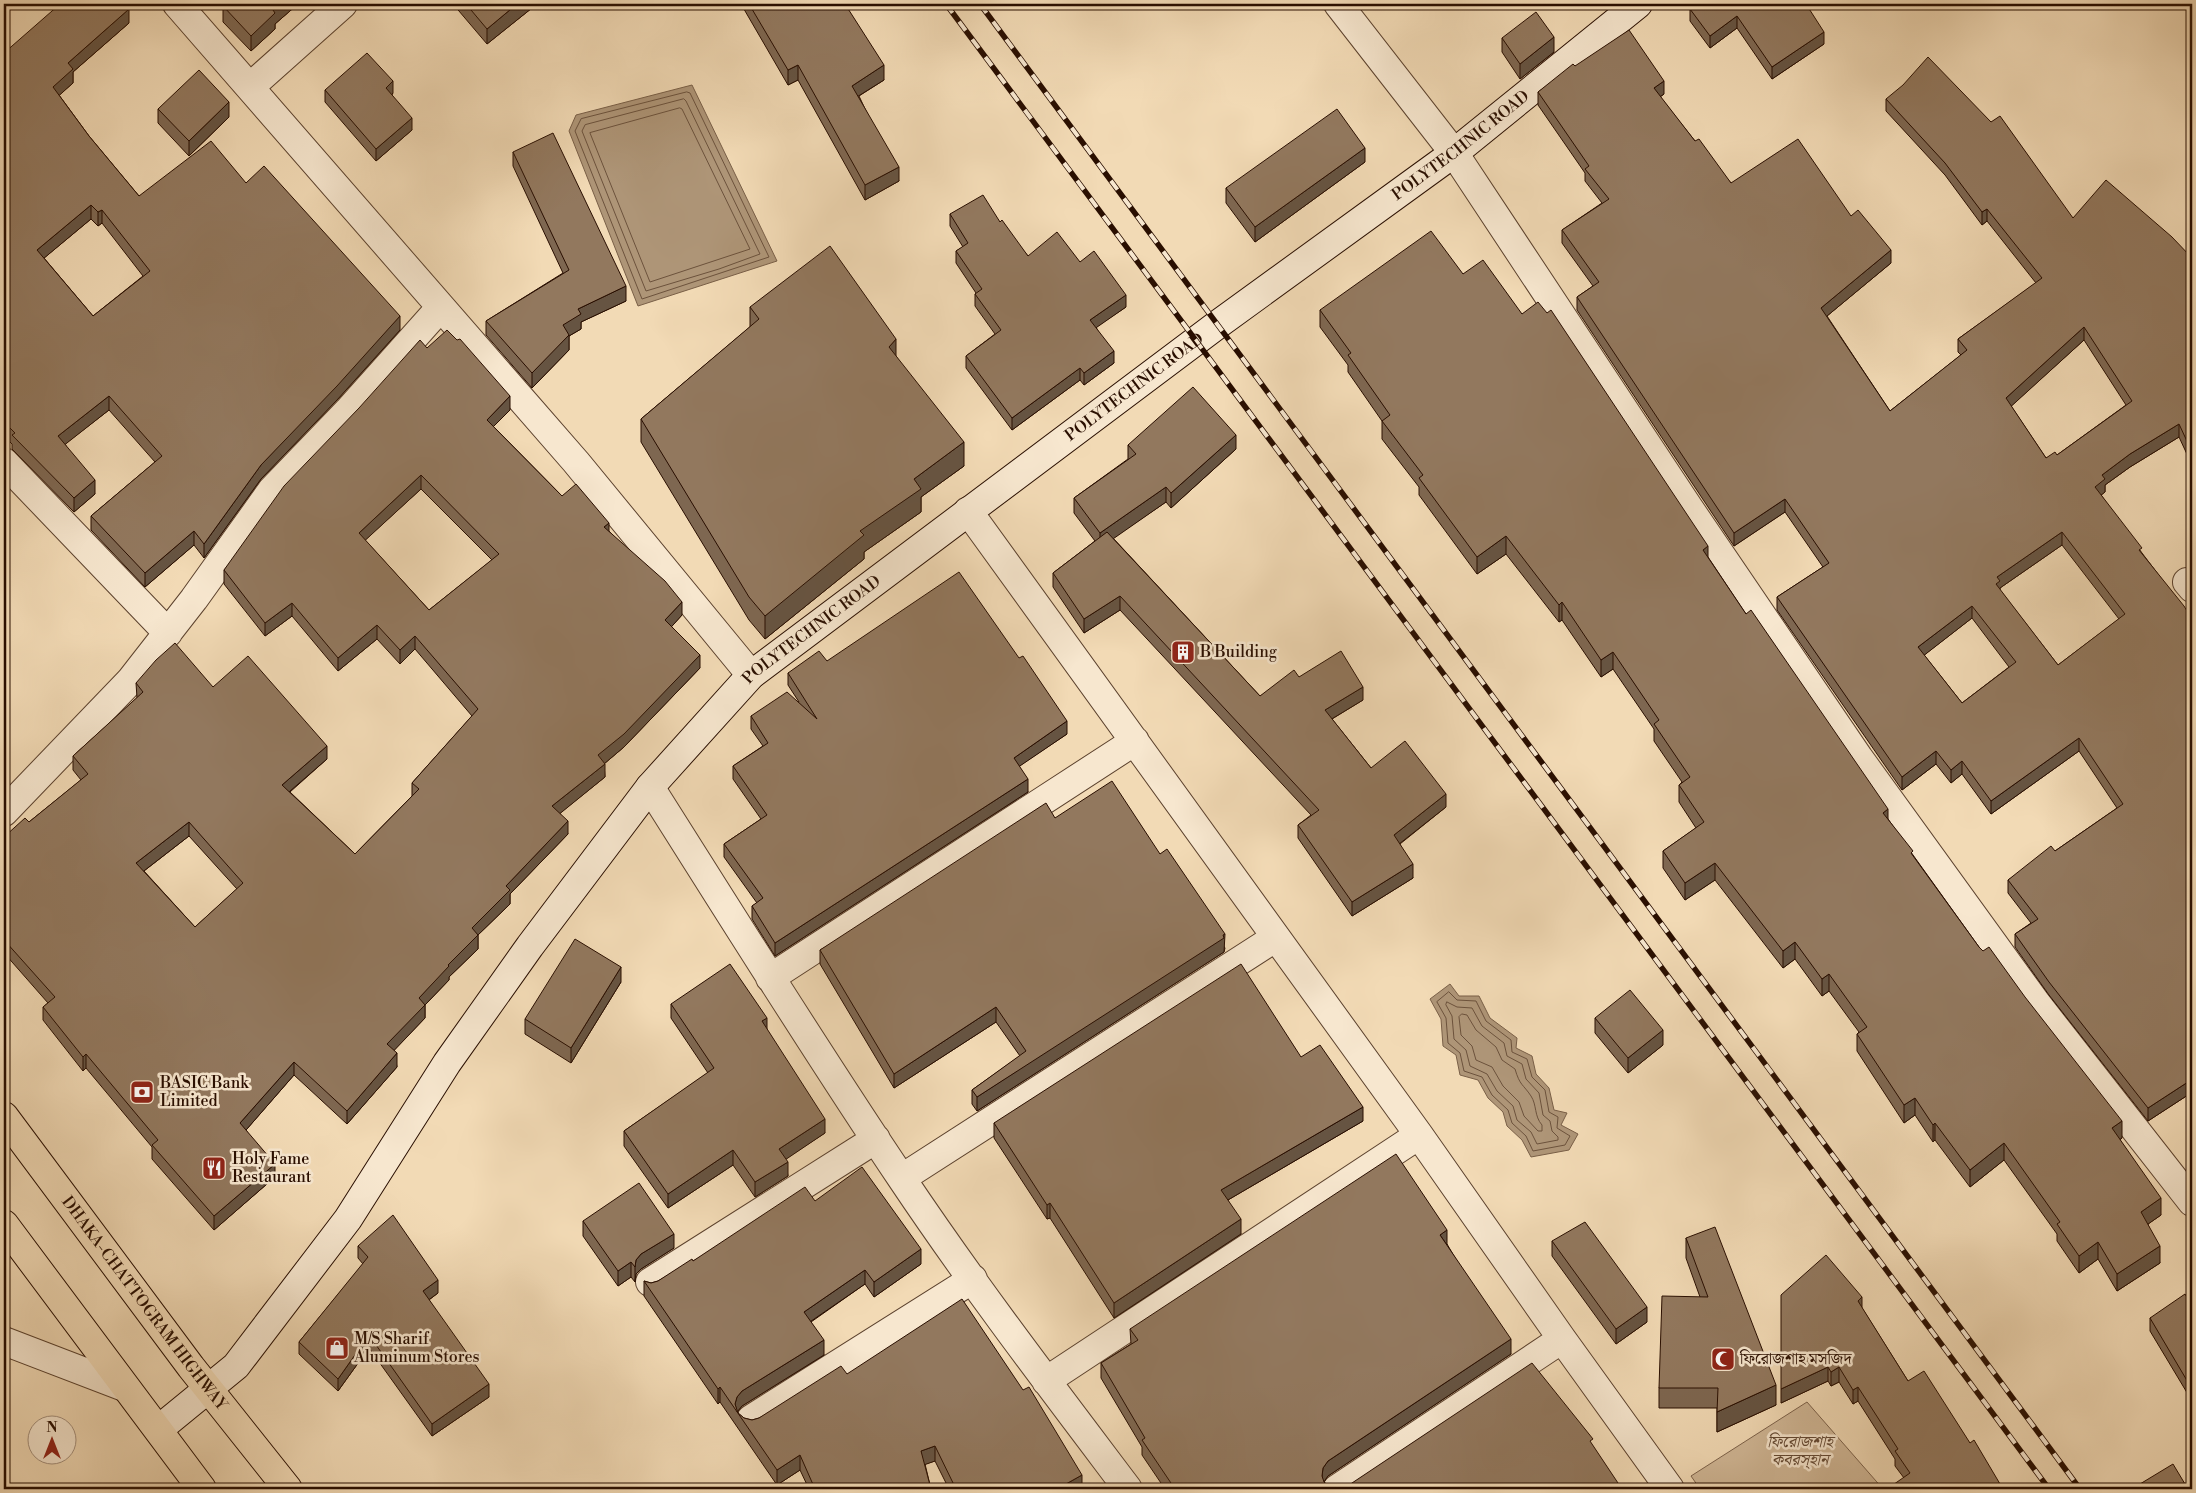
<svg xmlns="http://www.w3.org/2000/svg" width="2196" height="1493" font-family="'Libre Bodoni','Noto Serif Bengali',serif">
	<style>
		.green { fill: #d0b796; stroke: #7c624b }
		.water { fill: #ae9577; stroke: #795f47 }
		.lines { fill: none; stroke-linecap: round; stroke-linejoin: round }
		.shore { stroke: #6c523c; stroke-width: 1 }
		.street-casing { stroke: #5b412d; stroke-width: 30 }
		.secondary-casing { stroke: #290e00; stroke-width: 30 }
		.highway-casing { stroke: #290e00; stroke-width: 30 }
		.street { stroke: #f7e7cf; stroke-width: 28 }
		.secondary { stroke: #f7e7cf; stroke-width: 28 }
		.highway { stroke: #f2dab5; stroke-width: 28 }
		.rail-casing { stroke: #290e00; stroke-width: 5.5 }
		.rail { stroke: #f7e7cf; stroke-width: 4; stroke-dasharray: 11; stroke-linecap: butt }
		.wall { fill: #7e6751; stroke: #290e00; fill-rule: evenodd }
		.shaded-wall { fill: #665442; stroke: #290e00 }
		.building { fill: #92785e; stroke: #290e00; fill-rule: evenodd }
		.labels { text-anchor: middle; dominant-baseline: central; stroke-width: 5; stroke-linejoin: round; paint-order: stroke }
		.street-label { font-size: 16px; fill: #290e00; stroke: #f7e7cf }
		.poi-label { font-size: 16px; fill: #290e00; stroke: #f7e7cf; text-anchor: start }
		.park-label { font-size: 16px; font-style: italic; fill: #634934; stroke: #f7e7cf }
	</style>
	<rect width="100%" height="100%" fill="#f2dab5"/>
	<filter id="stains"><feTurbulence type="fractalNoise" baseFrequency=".004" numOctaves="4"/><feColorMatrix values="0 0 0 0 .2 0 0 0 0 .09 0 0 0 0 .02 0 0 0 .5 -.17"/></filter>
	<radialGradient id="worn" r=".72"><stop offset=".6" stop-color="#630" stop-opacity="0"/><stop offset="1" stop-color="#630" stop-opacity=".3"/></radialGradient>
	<path class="green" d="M1807 1402 1883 1489H1700L1691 1476Z"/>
	<path class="water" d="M692 85 777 261 638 306 569 131 576 115Z
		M1450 984 1459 996H1479L1490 1018 1517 1038 1516 1048 1532 1056 1536 1074 1549 1088 1554 1110 1567 1113 1561 1125 1578 1134 1569 1150 1531 1157 1522 1140 1507 1126 1503 1112 1488 1098 1478 1080 1460 1075 1456 1055 1443 1046 1441 1019 1430 999Z"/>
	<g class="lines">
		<path class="shore" d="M687 92 690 93 769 257 642 299 575 131 581 119Z
			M684 99 686 101 760 254 719 269 646 291 582 131 585 125Z
			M680 108 682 109 750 249 650 282 590 133Z
			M1449 992 1457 1000 1476 1001 1486 1021 1511 1040 1512 1052 1527 1059 1532 1077 1545 1090 1549 1112 1558 1117 1557 1128 1570 1136 1565 1145 1533 1151 1526 1136 1512 1123 1508 1110 1492 1095 1482 1077 1464 1071 1460 1053 1448 1043 1446 1018 1437 1002Z
			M1447 1002 1457 1007 1472 1008 1482 1026 1504 1043 1507 1056 1522 1064 1526 1079 1539 1093 1543 1115 1550 1121 1552 1131 1558 1137V1140L1537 1144 1531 1132 1517 1120 1513 1106 1497 1091 1487 1074 1470 1066 1466 1050 1454 1039 1452 1016 1446 1005Z
			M1462 1014 1467 1015 1476 1030 1496 1047 1502 1060 1515 1069C1520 1086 1523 1084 1531 1096 1537 1105 1534 1116 1542 1125V1131H1538L1524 1116 1519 1102 1503 1086 1492 1067 1476 1060 1472 1046 1461 1035 1459 1017Z"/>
		<g class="street-casing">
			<path id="street" d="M177 4 576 462 751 675
				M1338 4 1454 153 1689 508 1859 758 2037 1004 2192 1202
				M250 87 343 4
				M4 462 168 633
				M968 511 1419 1135 1562 1339 1670 1489
				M2187 582 2192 588
				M650 787C733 918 815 1050 902 1179 973 1285 1051 1387 1128 1489
				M4 812 130 681 194 599 272 490 348 411 440 308
				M770 978 1135 741
				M902 1178 1275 938
				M650 1282 876 1139
				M4 1341 124 1387
				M1046 1381 1419 1135
				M751 1419 973 1279
				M1337 1489 1562 1339"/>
		</g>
		<g class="secondary-casing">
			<g id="secondary">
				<path id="s1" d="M159 1429 236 1366 348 1219 447 1063 530 946 650 787 751 675 1217 325 1454 153 1638 4"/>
			</g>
		</g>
		<g class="highway-casing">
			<g id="highway">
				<path id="s2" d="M4 1116 191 1367 288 1489"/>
				<path d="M4 1224 202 1489"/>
			</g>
		</g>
		<use href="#street" class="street"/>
		<use href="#secondary" class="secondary"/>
		<use href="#highway" class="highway"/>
		<g class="rail-casing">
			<path id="rail" d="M946 4 2049 1489
				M980 4 2080 1489"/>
		</g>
		<use href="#rail" class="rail"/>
	</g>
	<path class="wall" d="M226 4H298L275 24V29L251 51 223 22V6Z
		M453 4H537L487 44Z
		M741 4H845L884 80 859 96 899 181 865 200 798 80 788 85Z
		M1697 4 1824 44 1772 79 1737 28 1710 48 1690 21V9Z
		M129 23 73 72V83L59 95 89 136 139 196 246 183 400 330 337 400 261 479 204 558 194 545 145 587 91 530V516L155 462 109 410 65 444 95 494 74 512 12 449V444L4 436V53ZM91 219 98 226 102 223 143 276 93 316 44 258Z
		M1502 38 1554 52 1520 79 1502 52Z
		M1575 66 1664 94 1660 97 1695 141 1731 183 1851 216 1891 263 1827 316 1890 411 1961 355 1958 352V339L2036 283 1987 221 1982 225 1945 175 1886 111V99L2073 218 2192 258V465L2179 437 2130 467 2105 485V492L2101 495 2142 553 2192 619V1095L2191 1093 2148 1121 2049 995 2015 947V934L2031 923 2008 893V880L2055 851 2117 808 2079 751 1991 814 1962 774 1951 783 1936 764 1902 790 1777 610V597L1823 567 1785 512 1734 546 1577 310V297L1593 286 1562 243V230L1602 203 1585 181V173L1538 105V92ZM2084 340 2126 405 2057 455 2046 458 2011 406ZM2062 545 2119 619 2058 665 2000 590V588ZM1972 618 2009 667 1962 703 1924 655Z
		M325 90 393 93 392 95 412 130 376 161 325 102Z
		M158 109 229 117 189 156 158 123Z
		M513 152 626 301 581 322V329L569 336V350L532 388 486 335V321L563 273 513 166Z
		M1365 162 1255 242 1226 203V188Z
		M950 214 1000 222 1028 256 1080 262 1126 307 1096 327 1114 363 1084 385 1080 380 1012 430 966 368V356L995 334 975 306V294L976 293 956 263V251L963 247 950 226Z
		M1463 274 1522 314 1708 557 1746 614 1913 855 1979 947 2122 1138 2120 1140 2161 1215 2148 1224 2160 1263 2117 1291 2098 1259 2079 1273 2057 1241V1234L2004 1160 1970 1187 1935 1140 1933 1142 1915 1115 1904 1123 1857 1051V1034L1859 1032 1829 991 1822 996 1795 959 1783 968 1715 880 1685 900 1663 868V851L1696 828 1679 802V785L1682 782 1654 741V729L1613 669 1601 677 1562 620 1559 622 1506 554 1477 574 1419 495V487L1382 439V421L1348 372V365L1320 327V310Z
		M750 307 896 356 964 466 921 497V512L864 552V559L765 639 749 620 641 442V419L750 327Z
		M427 348 510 410 493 426 562 496 609 531 682 615 671 627 700 668 624 747 604 764 605 777 560 813 568 834 510 894V904L478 935V949L449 977V980L425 1005V1018L394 1050 397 1067 347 1124 294 1075 246 1130 275 1177 214 1230 152 1159V1147L86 1068 83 1071 43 1020V1007L48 1003 5 954 4 955V837L29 822 81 780 73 770V756L137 698 136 683 213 687 327 759 290 792 355 854 412 796V783L472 716 415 649 400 664 377 639 338 671 292 616 265 636 224 584V570ZM421 489 492 560 429 610 365 540ZM189 836 237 889 195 927 144 871Z
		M1128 445 1236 449 1171 508 1166 502 1113 538 1260 696 1299 677 1363 700 1332 719 1371 768 1446 807 1400 844 1413 878 1352 916 1298 838V825L1311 815 1120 610 1084 633 1053 587V573L1095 541 1074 513V498L1128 459Z
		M827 661 1067 734 1019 766 1028 792 775 956 752 919V906L757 903 724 857V844L761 819 733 779V766L763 746 751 729V716L799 702 788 685V673Z
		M1055 818 1160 854 1225 948 1224 952 977 1111 972 1104V1090L1020 1056 996 1022 894 1088 820 964V950Z
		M621 982 571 1063 525 1034V1019Z
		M671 1004 767 1030 825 1133 785 1159 788 1176 755 1197 733 1165 668 1208 624 1146V1131L708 1073 671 1018Z
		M1595 1018 1663 1045 1628 1073 1595 1033Z
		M1301 1057 1363 1121 1228 1200 1241 1234 1114 1318 1050 1218 1047 1219 994 1138V1123Z
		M815 1201 921 1264 874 1297 865 1284 811 1322 824 1355 742 1406 738 1411V1413L744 1418 752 1420 759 1418 847 1374 1082 1489H949L935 1461 925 1464 931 1489H809L800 1470 777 1485 720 1402 718 1404 644 1296V1281L651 1283 658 1281 693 1261Z
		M583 1221 674 1248 641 1269 636 1274 635 1282 631 1277 618 1286 583 1236Z
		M1686 1238 1776 1405 1717 1432V1408H1659V1388L1700 1297 1686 1258Z
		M1552 1241 1647 1322 1616 1344 1552 1256Z
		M1447 1244 1511 1354 1328 1476 1324 1482 1331 1488 1336 1489H1165L1142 1455V1447L1101 1378V1363L1131 1344 1130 1329Z
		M358 1246 438 1293 429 1300 489 1397 432 1436 369 1348 338 1391 299 1354V1342L363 1264 358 1258Z
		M2192 1306V1401L2150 1331V1318Z
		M1862 1308 1908 1381 1970 1443 2003 1489 1904 1478 1895 1466V1459L1858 1401 1853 1404 1839 1382 1831 1386 1828 1381 1781 1403Z"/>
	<path class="shaded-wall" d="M281 4H298L275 24V29L251 51V36L273 10Z
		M517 4H537L487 44V29Z
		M129 9V23L73 72V83L53 101V87L68 63Z
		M1737 16V28L1710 48V36Z
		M1824 32V44L1772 79V67Z
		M1554 37V52L1520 79V64Z
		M798 65V80L788 85V70Z
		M884 65V80L852 100V86Z
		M393 81V93L386 100V88Z
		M1664 81V94L1654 101V88Z
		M229 102V117L189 156V141Z
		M412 118V130L376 161V149Z
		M1365 148V162L1255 242V227Z
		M899 167V181L865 200V185Z
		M91 205V219L37 264V250Z
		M1987 209V221L1982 225V212Z
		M102 210V223L98 226V212Z
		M1891 250V263L1821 321V308Z
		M626 286V301L581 322V329L569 336V350L532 388V373L563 325 578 309Z
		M1126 295V307L1090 332V320Z
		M400 316V330L337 400 261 479 204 558V544L261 465Z
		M2084 327V340L2006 411V398Z
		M896 339V362L889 347Z
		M1114 351V363L1084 385V373Z
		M1080 368V380L1012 430V418Z
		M109 396V410L58 450V436Z
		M510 396V410L487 433V420Z
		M2179 424V437L2130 467 2105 485V492L2095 500V487L2102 475 2130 454Z
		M1236 435V449L1171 508V493Z
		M964 442V466L921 497V512L864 552V559L765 639V616L860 531 914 479Z
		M421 475V489L359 546V533Z
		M95 480V494L74 512V498Z
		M1166 487V502L1100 548V533Z
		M1785 499V512L1734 546V533Z
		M609 523V536L604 527Z
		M194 531V545L145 587V573Z
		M2062 532V545L2000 588V593L1996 584 1997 577Z
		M1506 536V554L1477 574V557Z
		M1708 546V563L1703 550Z
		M1120 596V610L1084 633V619Z
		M682 602V615L665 634V620Z
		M1562 602V620L1559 622V605Z
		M292 603V616L265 636V623Z
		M1972 606V618L1918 660V647Z
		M377 625V639L338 671V658Z
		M415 636V649L400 664V650Z
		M1613 652V669L1601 677V660Z
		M700 655V668L624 747 598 769V755Z
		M1363 687V700L1325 723V710Z
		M1067 721V734L1014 770V758Z
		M2079 738V751L1991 814V801Z
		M327 746V759L282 798V785Z
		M1936 751V764L1902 790V777Z
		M1962 761V774L1951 783V770Z
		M605 764V777L552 820V806Z
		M1028 779V792L775 956V943Z
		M1446 794V807L1394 848V835Z
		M1888 809V826L1883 813Z
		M568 821V834L510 894V904L478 935V949L449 977V980L425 1005V1018L387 1058V1044L419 998 448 965 472 928 506 886Z
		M189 822V836L136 877V863Z
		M1715 863V880L1685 900V883Z
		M1413 864V878L1352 916V902Z
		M1225 934 1224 952 977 1111V1097Z
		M4 941H5V954L4 955Z
		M1795 942V959L1783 968V951Z
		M621 967V982L571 1063V1048Z
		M1829 974V991L1822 996V979Z
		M996 1007V1022L894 1088V1074Z
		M767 1018V1032L762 1021Z
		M1663 1030V1045L1628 1073V1058Z
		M397 1053V1067L347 1124V1111Z
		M86 1054V1068L83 1071V1057Z
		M294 1062V1075L240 1137V1123Z
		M2191 1080V1093L2148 1121V1108Z
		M1915 1098V1115L1904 1123V1105Z
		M1363 1107V1121L1221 1204V1190Z
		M825 1119V1133L779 1164V1149Z
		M2122 1121V1138L2112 1145V1128Z
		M1935 1123V1140L1933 1142V1125Z
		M2004 1143V1160L1970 1187V1170Z
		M733 1150V1165L668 1208V1194Z
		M788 1162V1176L755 1197V1182Z
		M275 1164V1177L214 1230V1216Z
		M2161 1198V1215L2141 1229V1212Z
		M1050 1203V1218L1047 1219V1205Z
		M1241 1219V1234L1114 1318V1303Z
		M1447 1230V1245L1440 1235Z
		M674 1234V1248L641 1269 636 1274 635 1282V1267L636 1260 641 1254Z
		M2098 1242V1259L2079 1273V1256Z
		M2160 1246V1263L2117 1291V1274Z
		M921 1249V1264L874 1297V1282Z
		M631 1262V1277L618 1286V1271Z
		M865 1270V1284L804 1326V1312Z
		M438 1280V1293L423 1304V1291Z
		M1862 1297V1311L1858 1301Z
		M1647 1307V1322L1616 1344V1329Z
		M369 1335V1348L338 1391V1379Z
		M1511 1339V1354L1328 1476 1323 1483 1322 1476 1323 1468 1328 1461Z
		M824 1340V1355L742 1406 737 1412 735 1404 737 1397 742 1391Z
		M1828 1367V1381L1781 1403V1389Z
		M1839 1367V1382L1831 1386V1372Z
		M489 1384V1397L432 1436V1424Z
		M1776 1385V1405L1717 1432V1412Z
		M720 1387V1402L718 1404V1389Z
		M1858 1387V1401L1853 1404V1390Z
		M935 1446V1461L921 1466V1451Z
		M800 1455V1470L777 1485V1470Z
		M1082 1475V1489H1057Z"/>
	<path class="building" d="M60 4H124L129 9 68 63 73 69 53 87 89 136 139 196 211 141 246 183 264 166 400 316 337 386 261 465 204 544 194 531 145 573 91 516 162 456 109 396 58 436 95 480 74 498 12 435 15 433 4 422V53ZM91 205 98 212 102 210 150 271 93 316 37 250Z
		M226 4H281L273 10 275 13 251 36 223 6Z
		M466 4H517L487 29Z
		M749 4H845L884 65 852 86 899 167 865 185 798 65 788 70Z
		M1697 4H1806L1824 32 1772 67 1737 16 1710 36 1690 9Z
		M1536 12 1554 37 1520 64 1502 38Z
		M1629 30 1664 81 1654 88 1695 141 1699 139 1731 183 1798 139 1851 216 1858 210 1891 250 1821 308 1890 411 1967 350 1958 339 2042 278 1987 209 1982 212 1945 163 1886 99 1903 85 1928 57 1991 122 2000 116 2073 218 2106 180 2172 237 2192 258V452L2179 424 2130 454 2102 475 2105 479 2095 487 2142 548 2139 550 2184 606 2192 619V1082L2191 1080 2148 1108 2049 982 2015 934 2038 919 2008 880 2051 846 2055 851 2123 804 2079 738 1991 801 1962 761 1951 770 1936 751 1902 777 1777 597 1829 563 1785 499 1734 533 1577 297 1599 282 1562 230 1609 199 1585 169 1589 166 1538 92 1573 64 1575 66ZM2084 327 2132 401 2057 455 2055 452 2046 458 2006 398ZM2062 532 2125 614 2058 665 1996 584 2000 581 1997 577ZM1972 606 2016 662 1962 703 1918 647Z
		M367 53 393 81 386 88 412 118 376 149 325 90Z
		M199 70 229 102 189 141 158 109Z
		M1337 109 1365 148 1255 227 1226 188Z
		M553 133 626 286 578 309 581 314 563 325 569 335 532 373 486 321 569 270 513 152Z
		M983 195 1000 222 1002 220 1028 256 1057 232 1080 262 1094 251 1126 295 1090 320 1114 351 1084 373 1080 368 1012 418 966 356 1001 330 975 294 982 289 956 251 968 243 950 214Z
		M1431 231 1463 274 1483 260 1522 314 1538 302 1547 313 1551 310 1708 546 1703 550 1746 614 1751 610 1888 809 1883 813 1913 851 1911 853 1979 947 1983 951 1989 947 2025 997 2122 1121 2112 1128 2161 1198 2141 1212 2160 1246 2117 1274 2098 1242 2079 1256 2057 1224 2060 1222 2004 1143 1970 1170 1935 1123 1933 1125 1915 1098 1904 1105 1857 1034 1867 1027 1829 974 1822 979 1795 942 1783 951 1715 863 1685 883 1663 851 1704 822 1679 785 1690 777 1654 724 1659 720 1613 652 1601 660 1562 602 1559 605 1506 536 1477 557 1419 478 1423 475 1382 421 1390 415 1348 355 1351 353 1320 310Z
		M830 246 896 339 889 347 964 442 914 479 921 489 860 531 864 535 765 616 749 597 641 419 759 319 750 307Z
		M447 330 457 340 460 339 510 396 487 420 562 496 576 484 609 523 604 527 665 581 682 602 665 620 700 655 624 734 598 755 605 764 552 806 568 821 506 886 510 890 472 928 478 935 448 965 449 966 419 998 425 1005 387 1044 397 1053 347 1111 294 1062 240 1123 275 1164 214 1216 152 1145 158 1140 86 1054 83 1057 43 1007 55 997 5 941H4V837L25 818 29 822 88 774 73 756 143 692 136 683 156 660 175 643 213 687 248 656 327 746 282 785 355 854 419 789 412 783 478 709 415 636 400 650 377 625 338 658 292 603 265 623 224 570 284 486 359 408 420 340 427 348ZM421 475 499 554 429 610 359 533ZM189 822 243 883 195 927 136 863Z
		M1193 387 1236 435 1171 493 1166 487 1100 533 1074 498 1136 454 1128 445Z
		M1107 532 1260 696 1294 670 1299 677 1341 651 1363 687 1325 710 1371 768 1405 741 1446 794 1394 835 1413 864 1352 902 1298 825 1319 810 1120 596 1084 619 1053 573Z
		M959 572 1019 658 1023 656 1067 721 1014 758 1028 779 775 943 752 906 763 898 724 844 767 815 733 766 768 743 751 716 787 692 817 719 788 673 819 651 827 661Z
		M1112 781 1160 854 1167 849 1225 934 1223 935 1224 938 977 1097 972 1090 1026 1051 996 1007 894 1074 820 950 1046 803 1055 818Z
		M575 939 621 967 571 1048 525 1019Z
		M730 964 767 1018 762 1021 825 1119 779 1149 788 1162 755 1182 733 1150 668 1194 624 1131 714 1068 671 1004Z
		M1241 964 1301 1057 1320 1045 1363 1107 1221 1190 1241 1219 1114 1303 1050 1203 1047 1205 994 1123Z
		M1630 990 1663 1030 1628 1058 1595 1018Z
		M1396 1154 1447 1230 1440 1235 1511 1339 1328 1461 1323 1468 1322 1476 1324 1482 1331 1488 1336 1489H1175L1142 1440 1145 1438 1101 1363 1138 1340 1130 1329Z
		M862 1167 921 1249 874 1282 865 1270 804 1312 824 1340 742 1391 737 1397 735 1404 738 1413 744 1418 752 1420 759 1418 841 1366 847 1374 962 1299 1023 1390 1029 1387 1082 1475 1057 1489H956L935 1446 921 1451 931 1489H815L800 1455 777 1470 720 1387 718 1389 644 1281 651 1283 658 1281 692 1259 693 1261 805 1187 815 1201Z
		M639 1183 674 1234 641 1254 636 1260 635 1267 631 1262 618 1271 583 1221Z
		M393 1215 438 1280 423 1291 489 1384 432 1424 369 1335 338 1379 299 1342 368 1257 358 1246Z
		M1585 1222 1647 1307 1616 1329 1552 1241Z
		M1715 1227 1776 1385 1717 1412 1718 1388H1659L1662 1296 1708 1297 1686 1238Z
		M1826 1255 1862 1297 1858 1301 1908 1381 1924 1371 1970 1443 1974 1440 2003 1489H1887L1910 1473 1895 1451 1898 1449 1858 1387 1853 1390 1839 1367 1831 1372 1828 1367 1781 1389V1295Z
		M2185 1294 2192 1306V1389L2150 1318Z
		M1532 1363 1593 1439 1590 1441 1622 1489H1340L1346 1487Z
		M2173 1464 2188 1489H2136L2135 1487Z"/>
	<defs>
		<g id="building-square" transform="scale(1.25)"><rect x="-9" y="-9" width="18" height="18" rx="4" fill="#8f2418" stroke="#f7e7cf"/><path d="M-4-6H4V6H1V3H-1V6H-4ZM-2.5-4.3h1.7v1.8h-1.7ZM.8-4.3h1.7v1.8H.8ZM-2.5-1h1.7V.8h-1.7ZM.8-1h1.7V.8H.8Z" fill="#fff"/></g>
		<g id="bank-square" transform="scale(1.25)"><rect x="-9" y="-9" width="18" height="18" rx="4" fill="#8f2418" stroke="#f7e7cf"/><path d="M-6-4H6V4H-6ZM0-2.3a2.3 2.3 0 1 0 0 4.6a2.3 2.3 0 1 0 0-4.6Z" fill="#fff"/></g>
		<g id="restaurant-square" transform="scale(1.25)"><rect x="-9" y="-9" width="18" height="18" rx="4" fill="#8f2418" stroke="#f7e7cf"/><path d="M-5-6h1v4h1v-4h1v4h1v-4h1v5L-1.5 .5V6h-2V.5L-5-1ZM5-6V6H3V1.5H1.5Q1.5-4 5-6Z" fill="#fff"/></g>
		<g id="shop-square" transform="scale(1.25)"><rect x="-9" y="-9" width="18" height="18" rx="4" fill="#8f2418" stroke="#f7e7cf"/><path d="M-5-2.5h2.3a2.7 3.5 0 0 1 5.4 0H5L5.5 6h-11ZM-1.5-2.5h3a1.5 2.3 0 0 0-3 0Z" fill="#fff"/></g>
		<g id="mosque-square" transform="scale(1.25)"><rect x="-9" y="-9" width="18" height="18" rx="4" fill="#8f2418" stroke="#f7e7cf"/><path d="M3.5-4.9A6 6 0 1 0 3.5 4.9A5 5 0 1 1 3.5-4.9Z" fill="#fff"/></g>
	</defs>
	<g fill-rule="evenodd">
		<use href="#building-square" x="1183" y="652"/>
		<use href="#bank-square" x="142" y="1092"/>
		<use href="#restaurant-square" x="214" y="1168"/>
		<use href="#shop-square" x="337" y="1348"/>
		<use href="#mosque-square" x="1723" y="1359"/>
	</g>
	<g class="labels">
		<g class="street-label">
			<text stroke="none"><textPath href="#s1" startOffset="1848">POLYTECHNIC ROAD</textPath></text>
			<text stroke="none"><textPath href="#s1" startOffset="1442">POLYTECHNIC ROAD</textPath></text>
			<text stroke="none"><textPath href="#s1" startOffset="1038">POLYTECHNIC ROAD</textPath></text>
			<text stroke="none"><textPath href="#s2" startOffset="234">DHAKA-CHATTOGRAM HIGHWAY</textPath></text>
		</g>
		<g class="poi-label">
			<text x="1200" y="652">B Building</text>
			<text x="160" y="1083">BASIC Bank<tspan x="160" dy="18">Limited</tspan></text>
			<text x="232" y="1159">Holy Fame<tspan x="232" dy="18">Restaurant</tspan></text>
			<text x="354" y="1339">M/S Sharif<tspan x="354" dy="18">Aluminum Stores</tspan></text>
			<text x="1740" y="1359">ফিরোজশাহ মসজিদ</text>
		</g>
		<g class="park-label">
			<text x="1800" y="1442">ফিরোজশাহ<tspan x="1800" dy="18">কবরস্হান</tspan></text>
		</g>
	</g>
	<rect width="2196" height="1493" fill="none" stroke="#f2dab5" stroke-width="20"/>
	<rect x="5" y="5" width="2186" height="1483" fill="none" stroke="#290e00" stroke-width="2.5"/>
	<rect x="10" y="10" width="2176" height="1473" fill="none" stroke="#290e00"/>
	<g transform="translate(52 1440)"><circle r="24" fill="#f7e7cf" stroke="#a5907c"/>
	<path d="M0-4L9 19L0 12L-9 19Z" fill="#8f2418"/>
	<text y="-8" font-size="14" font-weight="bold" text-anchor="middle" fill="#290e00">N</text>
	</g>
	<rect width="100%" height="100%" filter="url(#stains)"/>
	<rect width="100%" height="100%" fill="url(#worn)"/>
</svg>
